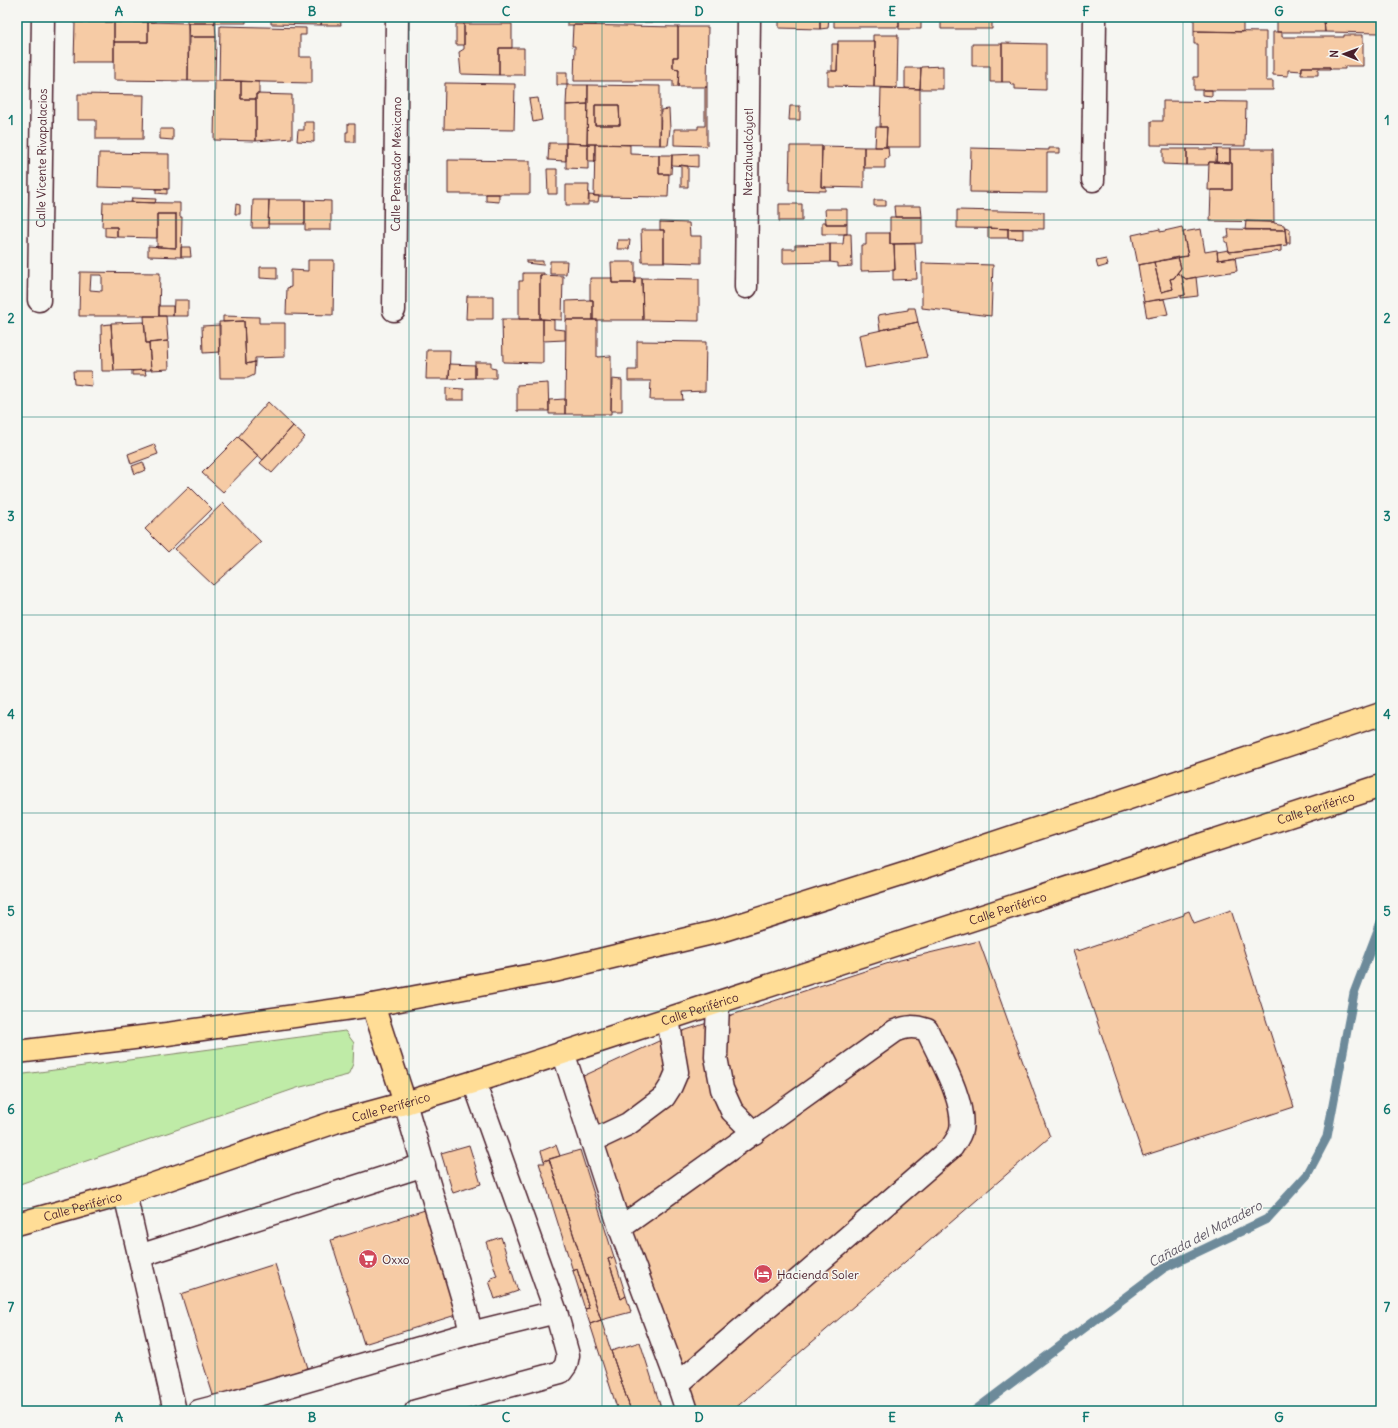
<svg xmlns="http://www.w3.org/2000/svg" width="1398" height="1428" font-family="Delius,sans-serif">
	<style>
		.green { fill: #bfeba7; stroke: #848569 }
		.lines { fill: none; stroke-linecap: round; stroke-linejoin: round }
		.stream { stroke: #6d8a9a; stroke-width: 9 }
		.building { fill: #f6cba5; stroke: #4a1f2b; fill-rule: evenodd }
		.minor-casing { stroke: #4a1f2b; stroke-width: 25 }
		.highway-casing { stroke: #4a1f2b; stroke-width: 25 }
		.minor { stroke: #f6f6f2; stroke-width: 22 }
		.highway { stroke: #ffdd96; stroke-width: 22 }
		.grid { fill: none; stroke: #0f766e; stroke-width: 1; stroke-opacity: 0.55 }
		.labels { text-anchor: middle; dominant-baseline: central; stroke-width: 3; stroke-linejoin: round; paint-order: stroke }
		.street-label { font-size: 12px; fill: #4a1f2b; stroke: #f6f6f2 }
		.poi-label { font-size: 12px; fill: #4a1f2b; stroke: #f6f6f2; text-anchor: start }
		.water-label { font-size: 13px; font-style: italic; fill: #5c5562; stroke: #f6f6f2 }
		.neatline { fill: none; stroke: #0f766e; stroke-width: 1.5 }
		.grid-label { font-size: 13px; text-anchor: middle; font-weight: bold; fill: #0f766e }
	</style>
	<rect width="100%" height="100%" fill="#f6f6f2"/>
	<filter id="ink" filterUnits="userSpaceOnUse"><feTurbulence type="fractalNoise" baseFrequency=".025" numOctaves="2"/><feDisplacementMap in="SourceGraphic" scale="8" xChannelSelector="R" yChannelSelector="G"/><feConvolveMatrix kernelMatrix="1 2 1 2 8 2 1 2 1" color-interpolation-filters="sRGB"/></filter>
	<g filter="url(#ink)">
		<path class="green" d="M345 1031 354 1043 353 1064 348 1075 297 1088 17 1185V1075Z"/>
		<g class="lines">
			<path class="stream" d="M974 1411 1164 1268 1267 1219 1307 1175 1327 1137 1354 993 1381 922"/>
		</g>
		<path class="building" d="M75 17H155V22H75Z
			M187 17H215V23H187Z
			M215 17H246V23H215Z
			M271 17H322L321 25 271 24Z
			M322 17H340L341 25H321Z
			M490 17H510V19H489Z
			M510 17H531V20L510 19Z
			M567 17H596V25H567Z
			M639 17H679V22H639Z
			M779 17H820V29L779 28Z
			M820 17H829L828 28 820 29Z
			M834 17H899V27H834Z
			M904 17H921V29H899V20H904Z
			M941 17H992V29H941Z
			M1194 17H1243V32L1194 31Z
			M1277 17H1314V20H1324L1325 32H1277Z
			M1319 17H1381V33L1325 32 1324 20H1318Z
			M75 22H114V62H74Z
			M114 22H148V42H114Z
			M148 22 188 23V81L114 80V42H148Z
			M188 23H215L216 37H189Z
			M456 24H464V45H456Z
			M464 24H512V48H499V75L461 74 459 52 464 49Z
			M573 25 678 27V57H673V68L679 69 678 87H673V81H574L575 46H572Z
			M220 26 306 28V35H300V57H312V83L219 81Z
			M678 27H708L707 87H678L679 69 673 68V57H678Z
			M1194 31 1266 32V81H1273V90H1194V77H1198V44H1194Z
			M1273 32H1282V37H1344V35H1363V66H1345V69H1330V67H1302V71L1288 70V76L1273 75Z
			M873 35H898L897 88 874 87 875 41H873Z
			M189 37H216L215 81H188Z
			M838 41H875L874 87 828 86V71H837Z
			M1002 43 1046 44V90L1015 89V85H1011L1010 82H1002Z
			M832 44H838L837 71H832Z
			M972 44H1002V82H990V66H972Z
			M499 48H524V75H499Z
			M943 66V89H920L921 67Z
			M1302 67H1330V69H1318V75H1301Z
			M905 68H921L920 89 905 88Z
			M557 72H567V85H557Z
			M215 81H241V99H256V141L214 140Z
			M241 81 259 82V94H256V99H241Z
			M445 83 515 84 514 130 444 129Z
			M567 85H588V104L566 105Z
			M588 85 660 86V145L587 144ZM595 105H619L620 125H595Z
			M705 87H707V146L674 145V129H698V126H705Z
			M881 88 920 89V147H886L887 127H880Z
			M1202 90H1212V96L1202 95Z
			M78 94 144 95 143 139H96V120H78Z
			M256 94 292 95V138L256 141Z
			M538 98 542 120 533 122 529 99Z
			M1163 101 1246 102 1245 146 1151 145V121H1163Z
			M588 104 587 144 566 143V105Z
			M595 105H619L620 125H595Z
			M790 106H800V120H789Z
			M669 109 670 129 668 145H660L661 110Z
			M304 122H314V142L297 141 298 130H304Z
			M348 124H355V142H346V132H348Z
			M876 127H887L886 147H875Z
			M160 129H173V140L160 139Z
			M549 143H566V161L548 160Z
			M566 143 588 144V169L566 168Z
			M588 144H595V161H588Z
			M595 144 630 145V154L659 155V174H669L668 197 594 196Z
			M790 146H822L821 187H826V191L789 190Z
			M822 146 864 147V188L821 187Z
			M864 147H888L889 158 885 159V168H864Z
			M971 148 1049 150V148H1060V153H1047V193L970 192Z
			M1163 149H1187V165L1163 164Z
			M1187 149H1217L1216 162H1209L1208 165H1187Z
			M1217 149H1230V163L1216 162Z
			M1230 149H1273L1274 222 1210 221 1211 190H1232V163H1230Z
			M99 153 169 154V189L98 187Z
			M698 154V167L672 165V155Z
			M659 155H672L671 174H659Z
			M448 160 530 161V194H448Z
			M1209 162 1232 163V190H1208Z
			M681 165 688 166V187H681Z
			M547 169H557V194H548Z
			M566 185H589L588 205H566Z
			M156 189H167V194L156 193Z
			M486 194H499V202L486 201Z
			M589 195 599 196 598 202H589Z
			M132 198 156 199 155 203 131 202Z
			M253 200H269L268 228H252Z
			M269 200H305V224H268Z
			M305 200 331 201V230H305Z
			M874 200H886V206H874Z
			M103 202 180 203V217H182L181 257 148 256V246L176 248V214H157V238L117 237V227H102Z
			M236 204 240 205V214H235Z
			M779 204H802V221H779Z
			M894 206H921L922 217H895Z
			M825 209H847V224H826Z
			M957 210 1044 212V229L957 228Z
			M157 214H176V248L157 247Z
			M890 217H922V243L890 244Z
			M1246 221 1274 222V223L1284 225 1285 230H1245Z
			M660 222 689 223 690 236H701V263L664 262V230H660Z
			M822 222H826V224H847V234H822Z
			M105 227H117V237L105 236Z
			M1182 227 1188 256 1138 265 1132 235 1160 229V232Z
			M1285 227 1290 229V243H1286Z
			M988 228 1008 229V238H988Z
			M1008 229H1023V239L1008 238Z
			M1201 229 1205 252 1217 250 1218 260 1235 257 1237 271 1186 279 1177 273 1181 268 1178 257 1188 256 1183 232Z
			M1228 229 1285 230 1287 245 1229 252 1227 242H1225V237H1229Z
			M641 230H664V262H642Z
			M866 233H890V244H894L895 270 861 271V245H866Z
			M844 234H851L852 266 838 267V263L830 262V244H843Z
			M618 240H630L629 249H617Z
			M830 244V262L783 263V249H795V245Z
			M894 244H915L917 279 893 280V270H895Z
			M1281 246V251L1218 260 1217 252 1229 250V252Z
			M181 247H190L191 257H181Z
			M1178 257 1181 268 1174 278 1170 279 1173 289 1161 292 1154 262Z
			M1106 259 1108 265 1098 268 1096 261Z
			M308 260H334L333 315 286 314 287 288 291 287V270L308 271Z
			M526 261H543V265L526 263Z
			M550 261H567L566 274H550Z
			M611 262H635V283H612Z
			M1154 262 1161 292 1173 289 1170 279 1174 278 1177 273 1182 276 1185 295 1144 302 1138 265Z
			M922 263 993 265 991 316 922 308Z
			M260 267H277V279L260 278Z
			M80 272 160 273 159 316H79ZM91 275H102V291L90 290Z
			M523 273H544V275H540V319H519V281H523Z
			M540 275 563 276 562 320 540 319Z
			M1182 276 1186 279 1196 277 1198 296 1181 298V296L1185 295Z
			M590 278H612V283H635V278H642L643 320H593V300H590Z
			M642 278 699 279V321L643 320Z
			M467 296H493V319H466Z
			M1164 299 1168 314 1147 318 1144 302Z
			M174 300H188V316H173Z
			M590 300H593V320H566V301Z
			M159 306H173V316H159Z
			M908 308H915L918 322 880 330 878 315 908 310Z
			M144 316H166L168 341 146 343Z
			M223 316 259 317V323H285V357L255 358V362L246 364 244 321 223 322Z
			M502 319H543V363L503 362Z
			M543 319 554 320V329L565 330V340L543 341Z
			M566 320H597V357L611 356V414H565Z
			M244 321 246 364 255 362 254 375 248 378H220L219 322Z
			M144 322 146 343H149L151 370 114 371 111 323Z
			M918 322 927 357 865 368 859 335Z
			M111 324 114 371H102L101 325Z
			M220 325V352L203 353 202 326Z
			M168 341 169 369 151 370 149 343Z
			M637 341 706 342 705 391 682 392 683 400H650L651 381H628V370H637Z
			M427 350H450L449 379H426Z
			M475 362H491V368L496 369V378H475Z
			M450 364 475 365V378L449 379Z
			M145 370 146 375H132V371Z
			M73 371H91L92 386 74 384Z
			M612 379 622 380V411H611Z
			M548 383 549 411H517V385Z
			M446 388 464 389V400H446Z
			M565 399V414H549V400Z
			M268 402 293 426 263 460 238 437Z
			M293 426 305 437 272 473 260 463Z
			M238 437 258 456 223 492 202 473Z
			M154 444 158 454 131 464 128 454Z
			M143 462 146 470 135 474 132 466Z
			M189 486 212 509 168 552 145 529Z
			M223 503 261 542 213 585 175 549Z
			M1231 910 1294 1107 1143 1156 1073 951 1077 949 1078 951 1184 915V913L1189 911 1194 923Z
			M979 941 1050 1137 732 1411H676L577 1079 674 1034 892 962Z
			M469 1145 481 1184 453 1193 441 1153Z
			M556 1145 560 1156 544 1161 541 1151Z
			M580 1150 614 1257 608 1259 621 1299 626 1296 631 1312 601 1320 549 1159Z
			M549 1159 601 1320 590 1324 585 1309 589 1308 577 1269 573 1271 539 1163H545L544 1161Z
			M425 1210 459 1314 364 1344 331 1240Z
			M501 1237 518 1291 495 1299 489 1281 492 1280 491 1278 497 1276 486 1242Z
			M614 1257 626 1296 621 1299 608 1259Z
			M275 1264 308 1368 214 1398 181 1294Z
			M577 1269 589 1308 585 1309 573 1271Z
			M601 1320 611 1351 631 1411H618L590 1324Z
			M640 1342 662 1411H631L611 1351Z"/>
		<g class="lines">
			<g class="minor-casing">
				<g id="minor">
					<path d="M1093 180 1095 17"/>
					<path id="s1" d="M746 287 749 17"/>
					<path id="s2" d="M39 300 43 17"/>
					<path id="s3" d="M394 310 397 17"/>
					<path d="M718 1003 716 1057 722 1089 732 1111 754 1133"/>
					<path d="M563 1052 620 1228 678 1384 952 1147C955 1142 960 1136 961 1130 966 1101 939 1057 927 1030 914 1026 908 1026 895 1031L620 1228"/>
					<path d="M592 1141 628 1124 664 1097 671 1086 677 1072 668 1019"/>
					<path d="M125 1194 175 1411"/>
					<path d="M139 1256 424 1165"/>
					<path d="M471 1333 556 1312 474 1082"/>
					<path d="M678 1384 687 1411"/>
					<path d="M199 1411 230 1403 471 1333 464 1303 405 1103"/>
					<path d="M416 1411 561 1372 566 1365 568 1355 556 1312"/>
				</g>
			</g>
			<g class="highway-casing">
				<g id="highway">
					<path d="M373 1005 405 1103"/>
					<path d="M17 1052 167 1034 373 1005 554 971 720 931 907 872 1381 714"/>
					<path id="s4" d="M17 1224 125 1194 335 1122 405 1103 474 1082 1381 786"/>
				</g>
			</g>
			<use href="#minor" class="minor"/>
			<use href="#highway" class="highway"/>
		</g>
	</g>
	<path class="grid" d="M215 17V1411M409 17V1411M602 17V1411M796 17V1411M989 17V1411M1183 17V1411M17 220H1381M17 417H1381M17 615H1381M17 813H1381M17 1011H1381M17 1208H1381"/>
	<defs>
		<g id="supermarket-disc" transform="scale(1)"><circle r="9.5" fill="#d1495b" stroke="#f6f6f2"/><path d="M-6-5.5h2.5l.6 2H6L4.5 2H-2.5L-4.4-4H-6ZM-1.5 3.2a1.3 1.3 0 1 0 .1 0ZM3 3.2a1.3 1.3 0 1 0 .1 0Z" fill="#fff"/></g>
		<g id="hotel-disc" transform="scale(1)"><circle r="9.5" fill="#d1495b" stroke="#f6f6f2"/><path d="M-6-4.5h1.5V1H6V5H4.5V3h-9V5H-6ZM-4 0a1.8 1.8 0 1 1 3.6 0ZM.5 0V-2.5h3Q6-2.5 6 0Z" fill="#fff"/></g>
	</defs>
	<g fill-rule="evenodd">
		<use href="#supermarket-disc" x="368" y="1259"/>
		<use href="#hotel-disc" x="763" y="1274"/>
	</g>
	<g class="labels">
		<g class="street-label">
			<text stroke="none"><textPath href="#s1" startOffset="135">Netzahualcóyotl</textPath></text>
			<text stroke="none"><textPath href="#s2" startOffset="142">Calle Vicente Rivapalacios</textPath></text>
			<text stroke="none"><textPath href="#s3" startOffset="146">Calle Pensador Mexicano</textPath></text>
			<text stroke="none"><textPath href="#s4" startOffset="1364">Calle Periférico</textPath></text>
			<text stroke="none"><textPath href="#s4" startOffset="1040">Calle Periférico</textPath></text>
			<text stroke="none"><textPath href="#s4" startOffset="716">Calle Periférico</textPath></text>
			<text stroke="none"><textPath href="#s4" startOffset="392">Calle Periférico</textPath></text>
			<text stroke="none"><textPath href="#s4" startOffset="68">Calle Periférico</textPath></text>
		</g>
		<g class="poi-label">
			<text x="382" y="1259">Oxxo</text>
			<text x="777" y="1274">Hacienda Soler</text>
		</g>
		<g class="water-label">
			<text transform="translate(1205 1234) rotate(-28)">Cañada del Matadero</text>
		</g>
	</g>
	<rect width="1398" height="1428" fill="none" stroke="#f6f6f2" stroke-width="44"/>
	<g transform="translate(1344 54) rotate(271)" stroke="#f6f6f2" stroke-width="3" paint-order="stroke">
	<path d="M0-3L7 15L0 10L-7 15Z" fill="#4a1f2b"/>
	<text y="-6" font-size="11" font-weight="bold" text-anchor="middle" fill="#4a1f2b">N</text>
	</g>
	<rect x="22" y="22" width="1354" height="1384" class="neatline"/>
	<g class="grid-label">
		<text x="119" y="16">A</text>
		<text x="312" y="16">B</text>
		<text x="506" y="16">C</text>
		<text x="699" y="16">D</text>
		<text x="892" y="16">E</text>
		<text x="1086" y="16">F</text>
		<text x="1279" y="16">G</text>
		<text x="11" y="125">1</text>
		<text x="1387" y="125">1</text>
		<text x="11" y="323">2</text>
		<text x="1387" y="323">2</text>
		<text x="11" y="521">3</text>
		<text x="1387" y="521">3</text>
		<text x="11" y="719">4</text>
		<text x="1387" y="719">4</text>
		<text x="11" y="916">5</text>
		<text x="1387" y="916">5</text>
		<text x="11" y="1114">6</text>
		<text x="1387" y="1114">6</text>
		<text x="11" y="1312">7</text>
		<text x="1387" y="1312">7</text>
		<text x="119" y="1422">A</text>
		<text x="312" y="1422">B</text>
		<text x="506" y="1422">C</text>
		<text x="699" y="1422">D</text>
		<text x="892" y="1422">E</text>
		<text x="1086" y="1422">F</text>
		<text x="1279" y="1422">G</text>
	</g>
</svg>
